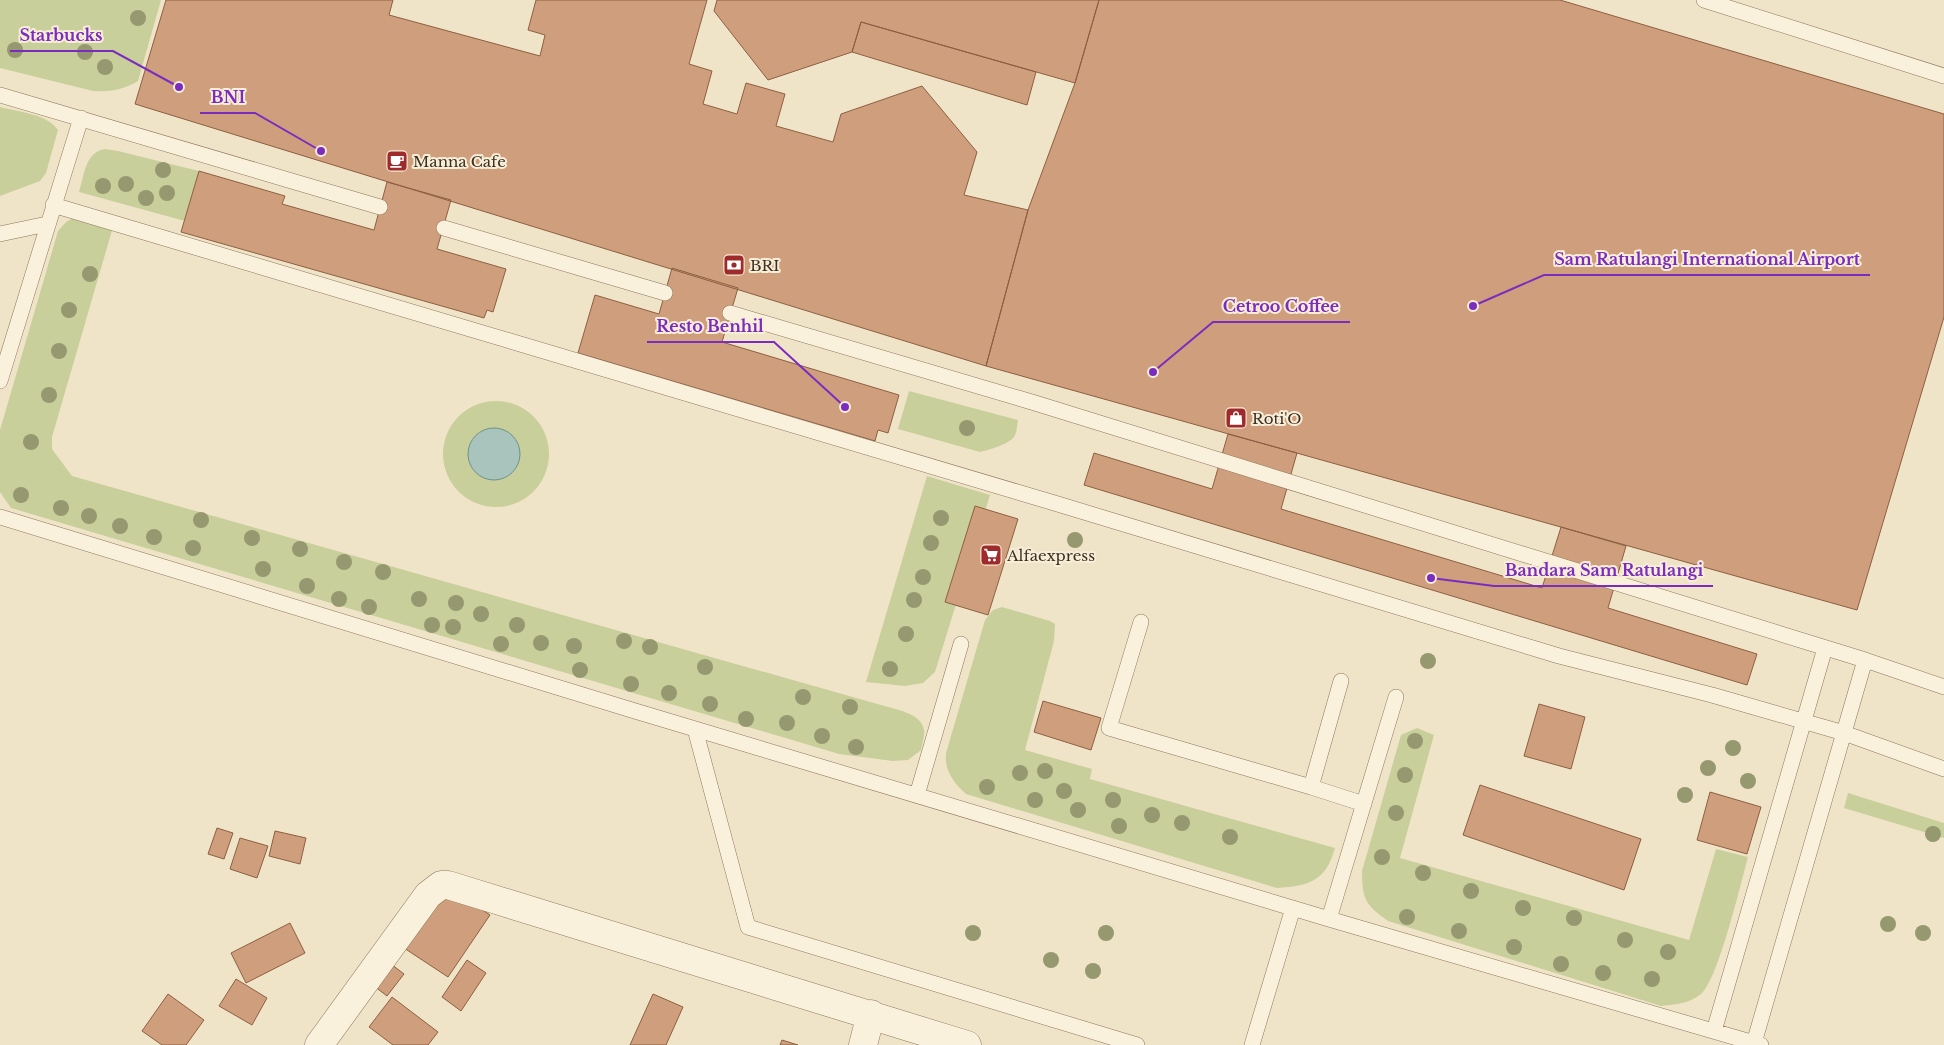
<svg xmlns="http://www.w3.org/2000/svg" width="1944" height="1045" font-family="'Libre Baskerville',serif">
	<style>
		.green { fill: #c9cf9b }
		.water { fill: #a9c4bc; stroke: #6f938a }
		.building { fill: #cf9f7d; stroke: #8d5f41 }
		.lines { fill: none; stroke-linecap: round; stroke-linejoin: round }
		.service-casing { stroke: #8d765c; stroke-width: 16 }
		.minor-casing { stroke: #8d765c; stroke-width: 29 }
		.service { stroke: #faf1dc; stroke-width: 15 }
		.minor { stroke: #faf1dc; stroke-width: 28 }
		.tree { fill: #96986f }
		.labels { text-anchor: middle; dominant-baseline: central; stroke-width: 4; stroke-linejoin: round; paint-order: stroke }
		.poi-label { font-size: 15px; fill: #3d2e20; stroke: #f7eed8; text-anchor: start }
		.leader { fill: none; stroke: #7b2cbf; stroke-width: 2 }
		.callout-dot { fill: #7b2cbf; stroke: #f7eed8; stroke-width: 2 }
		.callout-label { font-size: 16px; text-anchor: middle; font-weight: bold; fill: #7b2cbf; stroke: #f7eed8; stroke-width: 4; stroke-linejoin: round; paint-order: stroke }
	</style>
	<rect width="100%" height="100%" fill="#f0e4c8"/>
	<path class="green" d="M0 0H161L138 81C123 90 110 92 93 91L0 68Z
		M0 107C19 112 47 114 58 130L46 173 40 181 0 196Z
		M105 149 118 151 199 171 185 221 79 192C84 176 85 152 105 149Z
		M73 218 113 227 52 437V449L72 476 881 705C894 709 922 713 924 730 925 735 922 744 921 750L908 760 893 761 839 754 11 508 0 492V430L58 231 66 222Z
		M909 391 1018 420C1017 425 1017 433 1014 437 1009 444 989 450 980 452L898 429Z
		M443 454a53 53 0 1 1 106 0a53 53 0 1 1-106 0Z
		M927 476 990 495 935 672 923 683 905 686 866 682Z
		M1002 607 1050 621 1055 624 1054 641 1025 750 1092 769 1090 779 1335 848C1326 881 1309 886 1277 888L966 794C954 783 944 771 946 753L985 620 993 610Z
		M1417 728 1434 735 1400 858 1689 940 1716 849 1748 857C1741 883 1718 980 1701 994 1689 1004 1676 1004 1661 1006L1388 921C1366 905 1362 900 1362 871L1401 735Z
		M1848 793 1944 823V838L1844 808Z"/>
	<path class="water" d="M468 454a26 26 0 1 1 52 0a26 26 0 1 1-52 0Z"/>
	<path class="building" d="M166 0H393L389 15 540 56 545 35 528 30 536 0H707L689 64 712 71 703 104 737 114 746 83 785 94 776 126 833 142 841 114 922 86 977 152 964 195 1028 210 986 366 135 104Z
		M717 0H1099L1075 83 861 22 852 52 768 80 714 11Z
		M1099 0H1560L1944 114V317L1857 610 986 366 1028 210 1075 83Z
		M861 22 1036 72 1027 105 852 52Z
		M199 171 285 196 282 204 374 230 387 182 451 200 437 249 506 269 493 312 487 310 484 318 181 232Z
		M672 268 738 288 722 342 899 395 888 433 878 430 875 441 578 353 595 295 659 314Z
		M1228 434 1297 453 1281 509 1542 588 1561 527 1626 546 1608 608 1757 654 1747 685 1084 485 1094 453 1212 489Z
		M975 506 1018 519 988 615 945 602Z
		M1043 701 1101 718 1091 750 1034 732Z
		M1539 704 1585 717 1571 769 1524 756Z
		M1480 785 1641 839 1624 890 1463 835Z
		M1710 792 1761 807 1747 854 1697 840Z
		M217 828 233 833 224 859 208 854Z
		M275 831 306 838 300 864 269 856Z
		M240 838 268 846 257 878 230 869Z
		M447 886 490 915 448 977 404 948Z
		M290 923 305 953 246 983 231 953Z
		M467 960 486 973 461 1011 442 997Z
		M391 964 404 974 387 996 374 986Z
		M236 979 267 998 252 1025 219 1006Z
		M168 994 204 1020 186 1045H162L142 1031Z
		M653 994 683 1007 666 1045H630Z
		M392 997 438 1032 428 1045H393L369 1027Z
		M782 1040 798 1045H780Z"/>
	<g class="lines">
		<g class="service-casing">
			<path id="service" d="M1704 0 1944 76
				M0 95 380 207
				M53 205 1061 505 1559 656 1712 695 1844 733 1944 769
				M444 228 665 293
				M0 234 47 224
				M730 313 1035 403 1865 660 1944 687
				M0 381 81 118
				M0 517 635 711 1329 919 1761 1045
				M1141 622 1109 728 1311 787 1341 681
				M695 729 748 927 1137 1045
				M1311 787 1364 804
				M917 795 961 644
				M1329 919 1396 697
				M1714 1031 1825 648
				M1754 1043 1865 660
				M1252 1045 1293 908"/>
		</g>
		<g class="minor-casing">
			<path id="minor" d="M319 1045 428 895 441 885H448L967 1045
				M863 1045 871 1014"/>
		</g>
		<use href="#service" class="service"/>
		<use href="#minor" class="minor"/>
	</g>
	<g class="tree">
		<circle cx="138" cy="18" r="8"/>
		<circle cx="15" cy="50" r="8"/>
		<circle cx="85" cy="52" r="8"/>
		<circle cx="105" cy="67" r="8"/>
		<circle cx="163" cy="170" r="8"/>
		<circle cx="126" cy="184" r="8"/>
		<circle cx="103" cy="186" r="8"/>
		<circle cx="167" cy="193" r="8"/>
		<circle cx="146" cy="198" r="8"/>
		<circle cx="90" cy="274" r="8"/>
		<circle cx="69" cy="310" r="8"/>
		<circle cx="59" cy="351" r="8"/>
		<circle cx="49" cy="395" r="8"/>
		<circle cx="967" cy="428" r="8"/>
		<circle cx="31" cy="442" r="8"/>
		<circle cx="21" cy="495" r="8"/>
		<circle cx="61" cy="508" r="8"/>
		<circle cx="89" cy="516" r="8"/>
		<circle cx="941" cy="518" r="8"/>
		<circle cx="201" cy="520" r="8"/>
		<circle cx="120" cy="526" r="8"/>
		<circle cx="154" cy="537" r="8"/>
		<circle cx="252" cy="538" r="8"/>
		<circle cx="1075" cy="540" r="8"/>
		<circle cx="931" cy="543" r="8"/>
		<circle cx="193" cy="548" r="8"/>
		<circle cx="300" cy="549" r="8"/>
		<circle cx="344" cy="562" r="8"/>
		<circle cx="263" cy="569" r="8"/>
		<circle cx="383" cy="572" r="8"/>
		<circle cx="923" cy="577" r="8"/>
		<circle cx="307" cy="586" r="8"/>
		<circle cx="339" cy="599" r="8"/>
		<circle cx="419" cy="599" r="8"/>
		<circle cx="914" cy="600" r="8"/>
		<circle cx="456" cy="603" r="8"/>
		<circle cx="369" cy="607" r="8"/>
		<circle cx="481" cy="614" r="8"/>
		<circle cx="432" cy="625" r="8"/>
		<circle cx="517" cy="625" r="8"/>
		<circle cx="453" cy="627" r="8"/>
		<circle cx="906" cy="634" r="8"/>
		<circle cx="624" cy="641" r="8"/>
		<circle cx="541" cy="643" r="8"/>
		<circle cx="501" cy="644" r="8"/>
		<circle cx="574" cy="646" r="8"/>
		<circle cx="650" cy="647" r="8"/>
		<circle cx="1428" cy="661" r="8"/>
		<circle cx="705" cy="667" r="8"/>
		<circle cx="890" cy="669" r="8"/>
		<circle cx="580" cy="670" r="8"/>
		<circle cx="631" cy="684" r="8"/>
		<circle cx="669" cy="693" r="8"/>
		<circle cx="803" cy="697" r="8"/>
		<circle cx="710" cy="704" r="8"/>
		<circle cx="850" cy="707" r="8"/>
		<circle cx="746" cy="719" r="8"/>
		<circle cx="787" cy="723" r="8"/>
		<circle cx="822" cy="736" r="8"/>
		<circle cx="1415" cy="741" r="8"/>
		<circle cx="856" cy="747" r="8"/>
		<circle cx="1733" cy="748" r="8"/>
		<circle cx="1708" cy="768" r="8"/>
		<circle cx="1045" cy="771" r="8"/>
		<circle cx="1020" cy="773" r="8"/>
		<circle cx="1405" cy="775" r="8"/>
		<circle cx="1748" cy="781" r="8"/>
		<circle cx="987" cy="787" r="8"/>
		<circle cx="1064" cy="791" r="8"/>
		<circle cx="1685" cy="795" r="8"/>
		<circle cx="1035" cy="800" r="8"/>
		<circle cx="1113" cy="800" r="8"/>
		<circle cx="1078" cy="810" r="8"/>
		<circle cx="1396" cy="813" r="8"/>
		<circle cx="1152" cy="815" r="8"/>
		<circle cx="1182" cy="823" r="8"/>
		<circle cx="1119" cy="826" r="8"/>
		<circle cx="1933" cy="834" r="8"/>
		<circle cx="1230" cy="837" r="8"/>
		<circle cx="1382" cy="857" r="8"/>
		<circle cx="1423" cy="873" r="8"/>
		<circle cx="1471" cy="891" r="8"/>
		<circle cx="1523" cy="908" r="8"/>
		<circle cx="1407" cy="917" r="8"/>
		<circle cx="1574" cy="918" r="8"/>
		<circle cx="1888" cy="924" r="8"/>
		<circle cx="1459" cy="931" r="8"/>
		<circle cx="973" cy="933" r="8"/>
		<circle cx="1106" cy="933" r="8"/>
		<circle cx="1923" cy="933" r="8"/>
		<circle cx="1625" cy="940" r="8"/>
		<circle cx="1514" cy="947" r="8"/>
		<circle cx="1668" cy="952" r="8"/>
		<circle cx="1051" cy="960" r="8"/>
		<circle cx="1561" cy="964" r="8"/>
		<circle cx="1093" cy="971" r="8"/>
		<circle cx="1603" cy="973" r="8"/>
		<circle cx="1652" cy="979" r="8"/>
	</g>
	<defs>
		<g id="cafe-square" transform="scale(1.125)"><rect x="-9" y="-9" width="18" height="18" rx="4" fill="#9e2a2b" stroke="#f7eed8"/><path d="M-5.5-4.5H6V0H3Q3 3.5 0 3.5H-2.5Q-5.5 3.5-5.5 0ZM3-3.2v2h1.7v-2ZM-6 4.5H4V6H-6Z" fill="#fff"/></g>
		<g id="bank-square" transform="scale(1.125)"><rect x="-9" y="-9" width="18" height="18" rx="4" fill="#9e2a2b" stroke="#f7eed8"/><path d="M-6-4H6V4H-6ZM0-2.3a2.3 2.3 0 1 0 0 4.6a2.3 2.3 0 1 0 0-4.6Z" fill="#fff"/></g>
		<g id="shop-square" transform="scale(1.125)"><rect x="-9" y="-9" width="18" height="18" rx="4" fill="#9e2a2b" stroke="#f7eed8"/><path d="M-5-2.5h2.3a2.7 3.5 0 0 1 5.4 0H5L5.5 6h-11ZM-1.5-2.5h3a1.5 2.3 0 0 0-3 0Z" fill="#fff"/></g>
		<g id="supermarket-square" transform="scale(1.125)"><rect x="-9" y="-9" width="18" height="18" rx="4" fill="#9e2a2b" stroke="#f7eed8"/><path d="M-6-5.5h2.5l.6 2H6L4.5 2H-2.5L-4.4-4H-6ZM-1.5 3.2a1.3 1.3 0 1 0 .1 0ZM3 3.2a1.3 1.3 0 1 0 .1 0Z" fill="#fff"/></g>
	</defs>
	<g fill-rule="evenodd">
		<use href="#cafe-square" x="397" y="161"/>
		<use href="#bank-square" x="734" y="265"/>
		<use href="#shop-square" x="1236" y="418"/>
		<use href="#supermarket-square" x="991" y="555"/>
	</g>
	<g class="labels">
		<g class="poi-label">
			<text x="413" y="161">Manna Cafe</text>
			<text x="750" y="265">BRI</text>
			<text x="1252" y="418">Roti'O</text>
			<text x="1007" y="555">Alfaexpress</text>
		</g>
	</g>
	<path class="leader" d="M179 87L113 51H10M321 151L255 113H200M1473 306L1544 275H1870M1153 372L1213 322H1350M845 407L774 342H647M1431 578L1494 586H1713"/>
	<g class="callout-dot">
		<circle cx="179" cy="87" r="5"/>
		<circle cx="321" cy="151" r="5"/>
		<circle cx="1473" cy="306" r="5"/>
		<circle cx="1153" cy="372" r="5"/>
		<circle cx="845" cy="407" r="5"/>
		<circle cx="1431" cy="578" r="5"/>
	</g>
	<g class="callout-label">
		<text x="61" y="41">Starbucks</text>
		<text x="228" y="103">BNI</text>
		<text x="1707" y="265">Sam Ratulangi International Airport</text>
		<text x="1281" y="312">Cetroo Coffee</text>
		<text x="710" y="332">Resto Benhil</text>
		<text x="1604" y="576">Bandara Sam Ratulangi</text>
	</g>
</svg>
